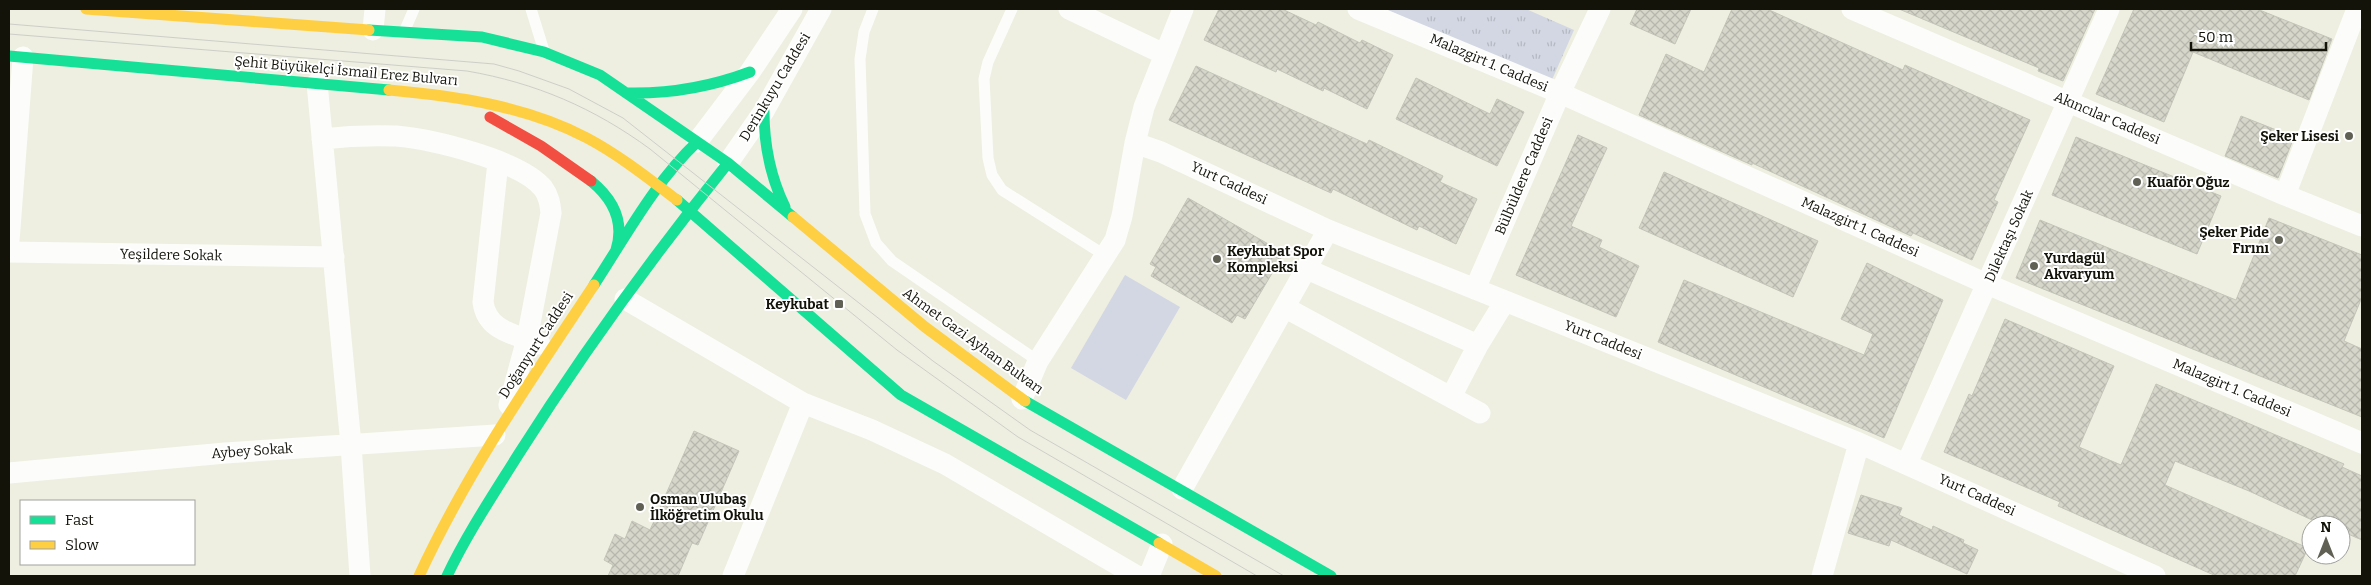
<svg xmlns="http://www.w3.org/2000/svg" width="2371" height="585" font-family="Bitter,serif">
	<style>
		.grass { fill: url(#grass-tufts) }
		.pitch { fill: #d2d7e3 }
		.building { fill: url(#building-cross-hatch); stroke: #c4c5b9 }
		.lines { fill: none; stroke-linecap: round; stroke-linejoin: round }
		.lane { stroke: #fcfdfa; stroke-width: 11 }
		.street { stroke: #fcfdfa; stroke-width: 21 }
		.fast { stroke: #16e098; stroke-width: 11 }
		.slow { stroke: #ffcf43; stroke-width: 11 }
		.jam { stroke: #f24e42; stroke-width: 11 }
		.tram { stroke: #cecec9; stroke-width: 1 }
		.poi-dot { fill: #606055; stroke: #fff; stroke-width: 2 }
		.labels { text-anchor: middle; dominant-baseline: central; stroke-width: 4; stroke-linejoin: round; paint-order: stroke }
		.street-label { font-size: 14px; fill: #13130a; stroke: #fff }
		.poi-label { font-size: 14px; font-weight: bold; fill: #13130a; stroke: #fff; text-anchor: start }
	</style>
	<defs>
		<pattern id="grass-tufts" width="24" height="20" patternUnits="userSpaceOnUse" patternTransform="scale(1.25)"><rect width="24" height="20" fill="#d2d7e3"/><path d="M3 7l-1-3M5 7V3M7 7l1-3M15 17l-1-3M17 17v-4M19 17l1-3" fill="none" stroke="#b3b8c1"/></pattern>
		<pattern id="building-cross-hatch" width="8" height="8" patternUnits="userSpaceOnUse" patternTransform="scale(1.25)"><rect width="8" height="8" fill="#d6d6cb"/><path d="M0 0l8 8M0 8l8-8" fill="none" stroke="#b7b7ad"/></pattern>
	</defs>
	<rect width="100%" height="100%" fill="#eeefe1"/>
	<path class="grass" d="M1385 9H1526L1574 30 1551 82Z"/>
	<path class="pitch" d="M1125 275 1180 307 1126 400 1071 368Z"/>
	<path class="building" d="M1219 9H1282L1316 25 1318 22 1360 43 1362 40 1393 55 1367 109 1324 88 1323 91 1277 69 1276 72 1204 40Z
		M1637 9H1691L1675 44 1630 24Z
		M1732 9H1767L1903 70 1905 65 2030 120 1994 200 1998 202 1972 260 1913 233 1911 236 1752 163V165L1639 115 1666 54 1704 72Z
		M1899 9H2095L2063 81 2038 71 2039 68Z
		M2134 9H2257L2332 39 2309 100 2193 52 2164 122 2096 94Z
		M1196 66 1367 144 1369 140 1443 176 1440 182 1477 199 1456 244 1419 226 1417 230 1333 189 1331 193 1169 120Z
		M1416 78 1490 114 1497 99 1524 112 1497 166 1396 119Z
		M2241 116 2294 137 2278 178 2225 156Z
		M1578 135 1607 148 1571 226 1602 240 1599 247 1639 266 1616 317 1516 275Z
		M2076 137 2221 196 2197 254 2052 195Z
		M1664 172 1818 241 1793 297 1639 228Z
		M1188 198 1284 253 1245 319 1237 315 1232 323 1151 276 1156 267 1150 264Z
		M2269 218 2362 255V297L2344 341 2362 349V417L2016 278 2040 220 2236 300Z
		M1867 263 1943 300 1884 438 1658 342 1684 280 1864 355 1873 334 1841 319Z
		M2005 319 2114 366 2079 447 2121 465 2156 384 2344 464 2342 467 2362 476V540L2341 531V525H2323L2249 491 2175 461 2165 485 2308 548 2295 576H2216L2058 506 2060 502 1944 452 1969 394 1972 396Z
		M694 431 739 451 698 545 692 543 678 576H608L613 565 604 560 615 534 625 539 632 521 650 530Z
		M1861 495 1902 508 1899 515 1932 530 1933 526 1964 540 1963 543 1978 550 1967 574 1891 540 1889 546 1848 533Z"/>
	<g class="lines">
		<path class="lane" d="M531 9 544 51
			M873 9 864 32 860 59 865 214 876 243 892 261 1038 361
			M1012 9 988 62 984 79 988 158 992 175 1002 190 1106 256
			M404 32 414 9"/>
		<path class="street" d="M1069 9 1164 54
			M1183 9 1144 107 1135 143 1161 152 1328 230 1859 443 2155 576
			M1358 9 1560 93 1987 284 2362 443
			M1852 9 2285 195 2362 226
			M373 30 375 9
			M317 83 351 445 360 576
			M322 139C347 136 371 135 396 136 431 139 520 160 543 188 549 196 550 204 551 213L527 339 509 405
			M697 142 750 72 792 9
			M498 162 483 302C487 332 516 334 540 344
			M728 163 764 111 821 9
			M2285 195 2357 9
			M9 241 23 57
			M9 252 334 257
			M1307 269 1478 345
			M1475 289 1560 93 1600 9
			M625 299 803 403 872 430 945 464 1137 576
			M1286 308 1480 413
			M1451 397 1478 345 1505 301
			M1022 399 1038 361 1115 240 1122 216 1135 143
			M1907 463 2109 9
			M9 473 225 453 495 435
			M1182 489 1328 230
			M733 576 803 403
			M1149 576 1162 544
			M1822 576 1859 443"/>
		<path class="fast" d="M369 30 482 37 544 52 600 75 728 163 793 217
			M9 56 389 90
			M627 93C670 94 710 87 750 72
			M764 111C764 145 770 176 785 207
			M591 181C613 199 625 221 616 250
			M677 200 901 395 1159 543
			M594 285C626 236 655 182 697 142
			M1025 401 1331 576
			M447 576C467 534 493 495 518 455 582 354 653 256 728 163"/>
		<path class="slow" d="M86 9 369 30
			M389 90C456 96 526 106 587 138 619 155 648 178 677 200
			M793 217 925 327 1025 401
			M1159 543 1216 576
			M419 576C467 472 531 380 594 285"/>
		<path class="jam" d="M490 117 541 146 591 181"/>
		<path class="tram" d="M9 24 494 64 519 71 569 89 623 118 933 361 1030 430 1284 576
			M9 34 467 71C536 83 594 108 650 149L897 350 1018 437 1257 576"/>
	</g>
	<g class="poi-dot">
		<circle cx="2349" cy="136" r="5"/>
		<circle cx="2137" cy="182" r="5"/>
		<circle cx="2279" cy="240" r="5"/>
		<circle cx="1217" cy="259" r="5"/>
		<circle cx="2034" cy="266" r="5"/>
		<rect x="834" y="299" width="10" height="10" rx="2.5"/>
		<circle cx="640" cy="507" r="5"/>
	</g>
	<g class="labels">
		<g class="street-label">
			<text transform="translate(1489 63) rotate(23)">Malazgirt 1. Caddesi</text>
			<text transform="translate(346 71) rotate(5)">Şehit Büyükelçi İsmail Erez Bulvarı</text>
			<text transform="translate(775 87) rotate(-59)">Derinkuyu Caddesi</text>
			<text transform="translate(2107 118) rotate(23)">Akıncılar Caddesi</text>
			<text transform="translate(1524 176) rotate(-67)">Bülbüldere Caddesi</text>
			<text transform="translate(1229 183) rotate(25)">Yurt Caddesi</text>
			<text transform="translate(1860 227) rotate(24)">Malazgirt 1. Caddesi</text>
			<text transform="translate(2009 236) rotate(-66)">Dilektaşı Sokak</text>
			<text transform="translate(171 255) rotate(1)">Yeşildere Sokak</text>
			<text transform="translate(1603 340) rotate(22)">Yurt Caddesi</text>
			<text transform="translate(973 341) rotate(36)">Ahmet Gazi Ayhan Bulvarı</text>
			<text transform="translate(536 345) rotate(-57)">Doğanyurt Caddesi</text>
			<text transform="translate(2232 388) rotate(23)">Malazgirt 1. Caddesi</text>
			<text transform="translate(252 451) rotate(-4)">Aybey Sokak</text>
			<text transform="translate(1977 495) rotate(24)">Yurt Caddesi</text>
		</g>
		<g class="poi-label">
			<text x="2339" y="136" text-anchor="end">Şeker Lisesi</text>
			<text x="2147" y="182">Kuaför Oğuz</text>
			<text x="2269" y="232" text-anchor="end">Şeker Pide<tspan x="2269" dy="16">Fırını</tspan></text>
			<text x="1227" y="251">Keykubat Spor<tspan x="1227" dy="16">Kompleksi</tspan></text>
			<text x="2044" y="258">Yurdagül<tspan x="2044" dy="16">Akvaryum</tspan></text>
			<text x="829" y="304" text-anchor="end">Keykubat</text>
			<text x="650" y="499">Osman Ulubaş<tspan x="650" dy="16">İlköğretim Okulu</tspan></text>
		</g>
	</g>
	<rect width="2371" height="585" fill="none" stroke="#13130a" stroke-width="20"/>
	<rect x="20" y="500" width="175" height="65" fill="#ffffff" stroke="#a1a19d"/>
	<rect x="30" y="516" width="25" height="8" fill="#16e098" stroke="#a1a19d"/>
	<text x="65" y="525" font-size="15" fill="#13130a">Fast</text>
	<rect x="30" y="541" width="25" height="8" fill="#ffcf43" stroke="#a1a19d"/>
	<text x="65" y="550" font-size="15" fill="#13130a">Slow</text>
	<g transform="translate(2326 540)"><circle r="24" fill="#ffffff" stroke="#a1a19d"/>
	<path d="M0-4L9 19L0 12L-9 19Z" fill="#606055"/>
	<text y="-8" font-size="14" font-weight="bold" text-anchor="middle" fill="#13130a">N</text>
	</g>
	<path d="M2191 42v8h135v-8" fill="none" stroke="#13130a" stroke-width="2.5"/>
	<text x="2198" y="42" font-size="15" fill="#13130a" stroke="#ffffff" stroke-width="4" paint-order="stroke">50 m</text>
</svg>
